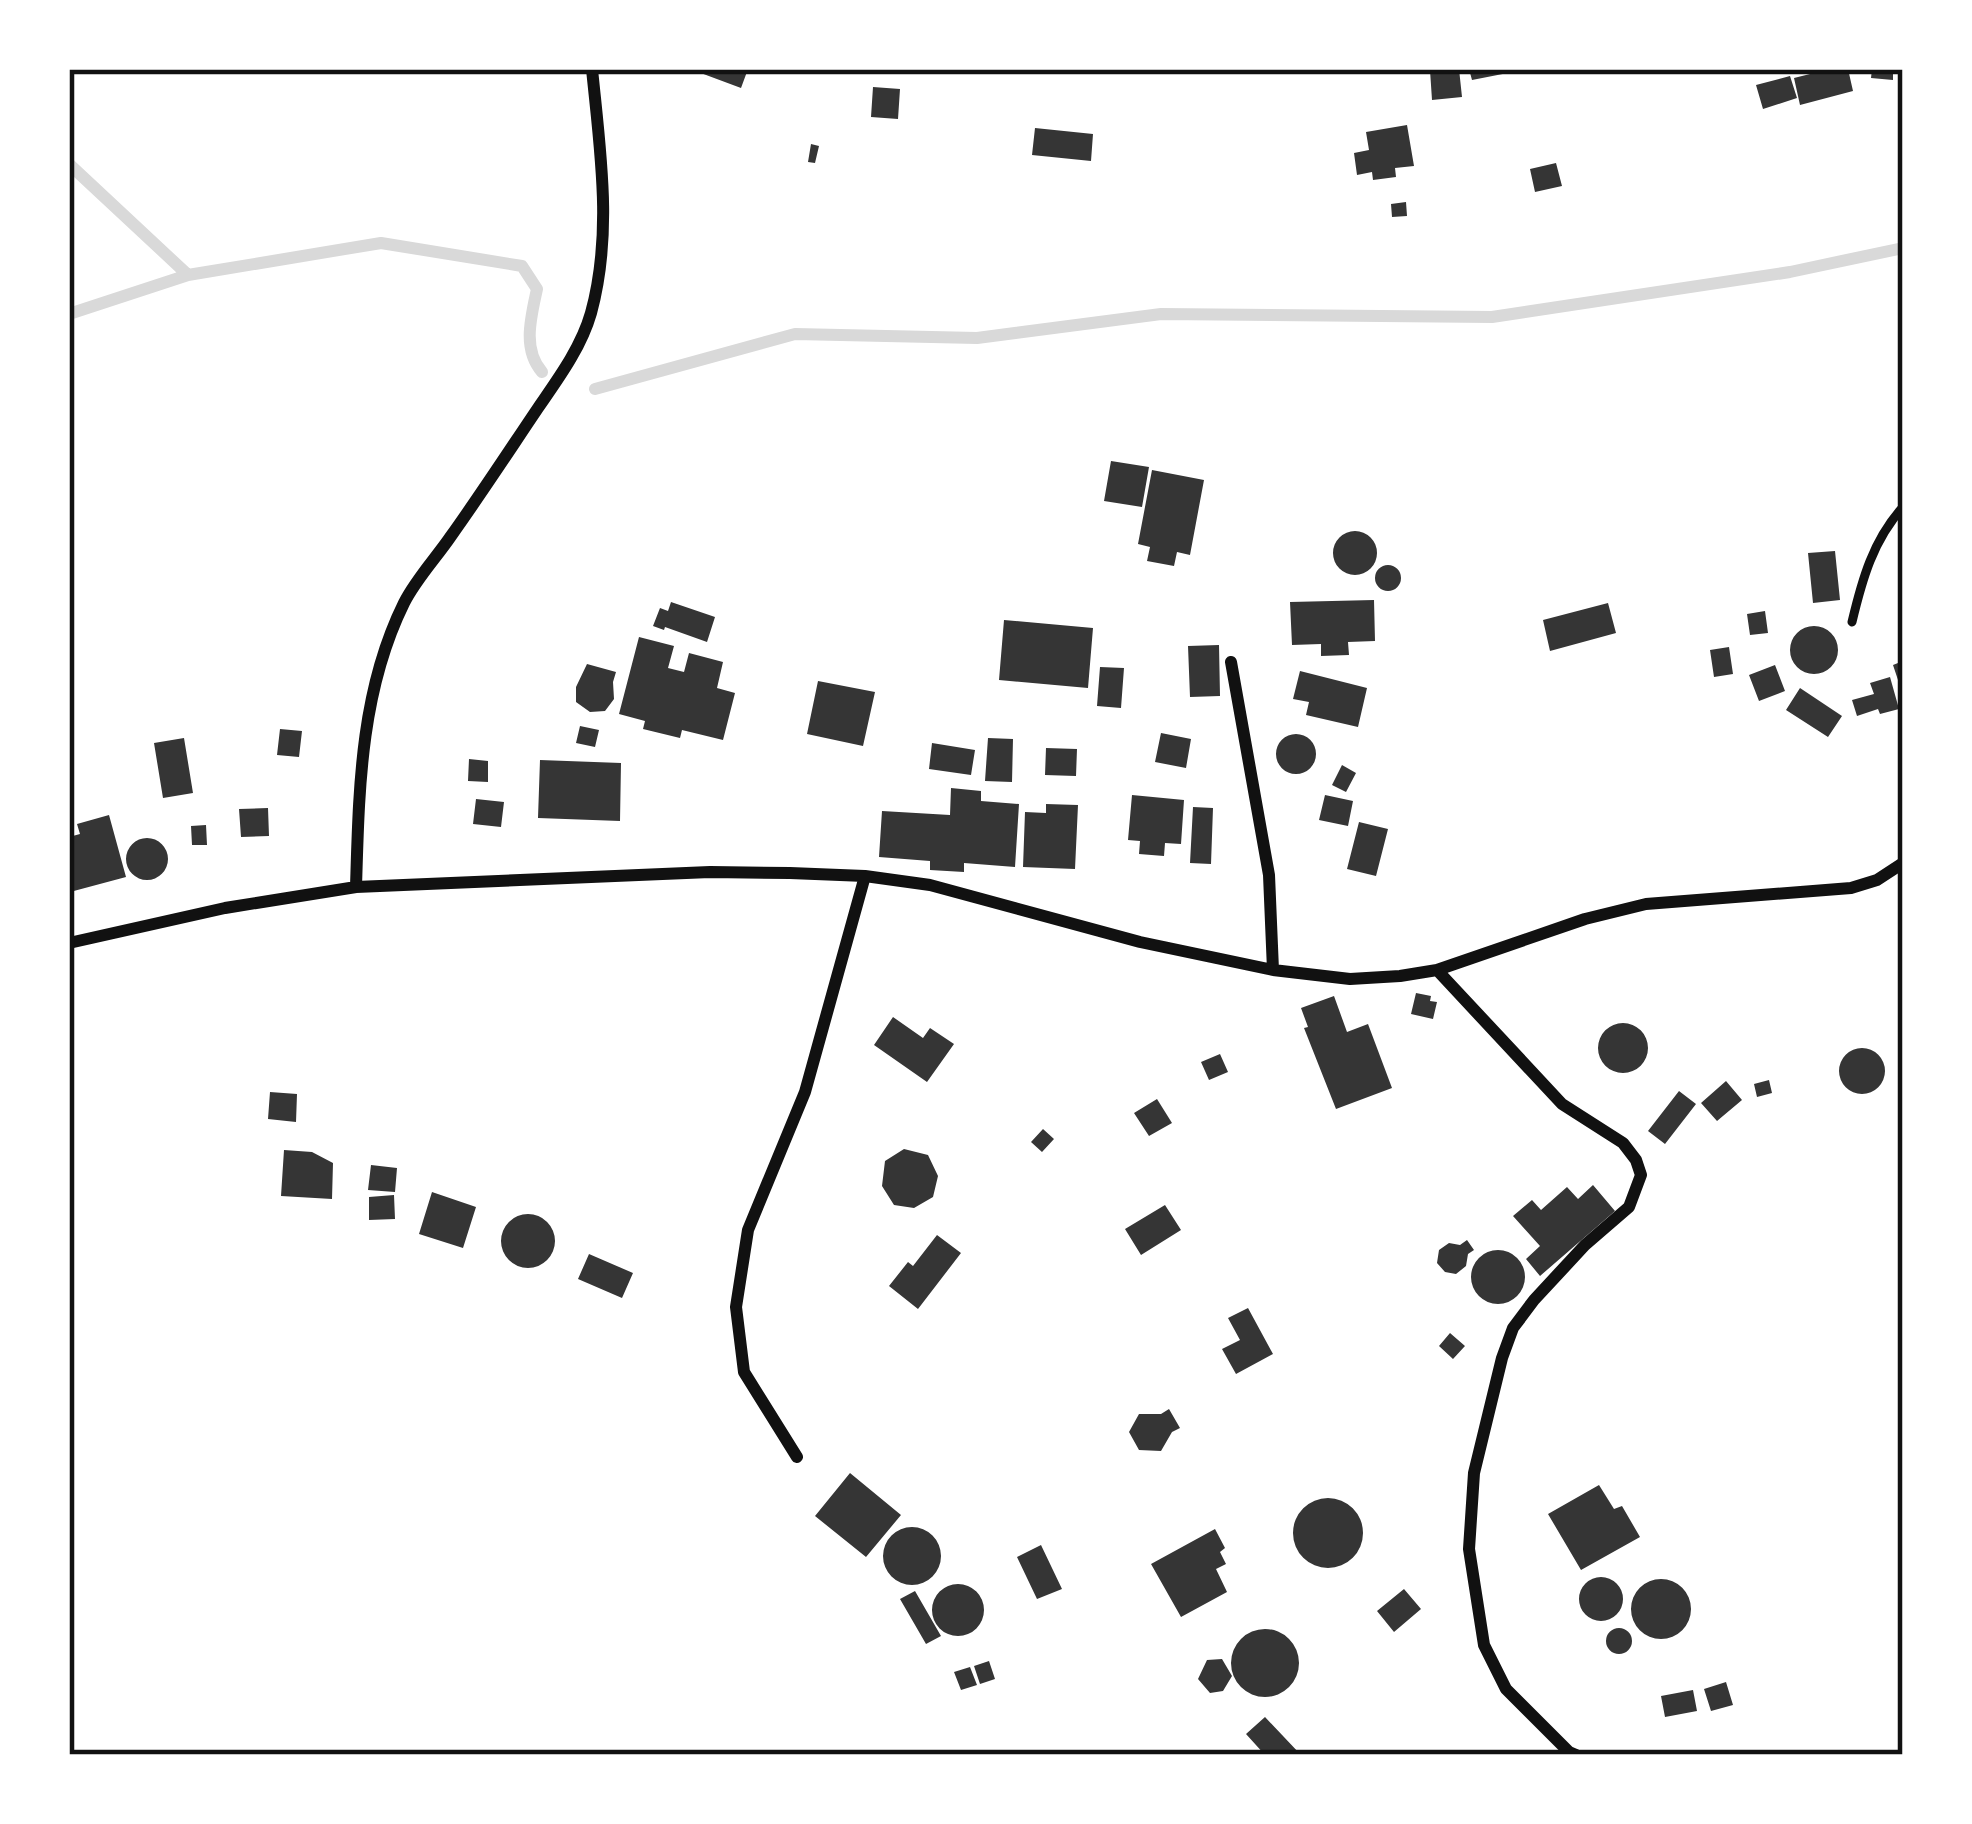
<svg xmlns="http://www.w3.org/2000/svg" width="1972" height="1824" font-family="'Fira Sans Condensed',sans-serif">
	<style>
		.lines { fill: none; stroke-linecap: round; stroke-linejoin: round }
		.stream { stroke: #d9d9d9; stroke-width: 12 }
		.building { fill: #353535 }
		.service { stroke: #111; stroke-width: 9 }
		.minor { stroke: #111; stroke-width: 12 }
		.neatline { fill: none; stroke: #111; stroke-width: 4.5 }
	</style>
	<rect width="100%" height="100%" fill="#fff"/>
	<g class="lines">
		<path class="stream" d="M69 164 188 275
			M69 314 188 275 381 243 522 266 537 289C531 317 522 349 542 372
			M595 389 795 334 977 338 1161 314 1492 317 1790 272 1903 248"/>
	</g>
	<path class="building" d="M690 69H748L741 88Z
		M1438 69H1459L1462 97 1432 100 1430 70Z
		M1469 69H1518V71L1472 80Z
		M1830 69H1848L1853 91 1800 105 1794 78Z
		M1872 69H1893V80L1871 78Z
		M1790 76 1797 98 1763 109 1756 85Z
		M873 87 900 89 898 119 871 117Z
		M1407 125 1414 166 1395 168 1396 177 1373 180 1372 172 1357 175 1354 153 1369 150 1366 132Z
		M1035 128 1093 134 1091 161 1032 155Z
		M811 144 819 146 815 163 808 162Z
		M1556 163 1562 186 1535 192 1530 169Z
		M1406 202 1407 216 1392 217 1391 204Z
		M1111 461 1149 467 1142 507 1104 501Z
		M1152 470 1204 480 1190 555 1177 552 1174 566 1147 561 1150 547 1138 544Z
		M1333 553a22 22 0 1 1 44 0a22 22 0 1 1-44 0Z
		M1835 551 1840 600 1813 603 1808 553Z
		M1375 578a13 13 0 1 1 26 0a13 13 0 1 1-26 0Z
		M1374 600 1375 641 1348 642 1349 655 1321 656V644L1292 645 1290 602Z
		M671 602 715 617 707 642 665 627 664 630 653 626 660 608 668 611Z
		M1608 603 1616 633 1550 651 1543 620Z
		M1765 611 1768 633 1750 635 1747 614Z
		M1004 620 1093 628 1088 688 999 680Z
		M1790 650a24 24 0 1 1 48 0a24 24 0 1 1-48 0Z
		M639 637 674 646 668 668 684 672 689 653 723 662 717 688 735 693 723 740 682 730 680 738 643 729 645 721 619 714Z
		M1219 645 1220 696 1190 697 1188 646Z
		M1729 647 1733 674 1714 677 1710 650Z
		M1903 661V692H1902L1893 665Z
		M587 664 616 672 613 682 614 699 605 711 590 712 576 702V687Z
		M1775 665 1785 691 1759 701 1749 675Z
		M1100 667 1124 668 1121 708 1097 706Z
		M1300 671 1367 688 1358 727 1306 715 1309 702 1293 699Z
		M1890 677 1899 709 1880 714 1878 709 1857 716 1852 700 1874 694 1870 683Z
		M818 681 875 692 863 746 807 734Z
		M1800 688 1842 716 1828 737 1786 710Z
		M580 726 599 730 595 747 576 743Z
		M280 729 302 731 299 757 277 755Z
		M1161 733 1191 739 1186 768 1155 762Z
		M1276 754a20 20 0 1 1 40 0a20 20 0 1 1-40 0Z
		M184 738 193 793 163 798 154 743Z
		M988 738 1013 739 1012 782 985 781Z
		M932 743 975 750 971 775 929 769Z
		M1046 748 1077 749 1076 776 1045 775Z
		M469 759 488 761V782L468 781Z
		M540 760 621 763 620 821 538 818Z
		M1342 765 1356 773 1346 792 1332 785Z
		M951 788 981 791V801L1019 804 1015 867 964 863V872L930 870V861L879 857 882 811 950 815Z
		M1132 795 1184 800 1181 844 1165 843 1164 856 1139 854 1140 841 1128 840Z
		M1325 795 1353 801 1348 826 1319 820Z
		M476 799 504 802 501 827 473 824Z
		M1046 804 1078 805 1075 869 1023 867 1025 812 1046 813Z
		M1193 807 1213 808 1211 864 1190 863Z
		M268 808 269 836 241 837 239 809Z
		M109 815 126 877 70 892 69 837 80 834 77 824Z
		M1359 822 1388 829 1376 876 1347 869Z
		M206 825 207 845H192L191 826Z
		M126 859a21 21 0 1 1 42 0a21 21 0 1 1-42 0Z
		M1416 993 1431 996 1430 1001 1437 1002 1433 1019 1411 1014Z
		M1334 996 1347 1032 1368 1024 1392 1088 1336 1109 1304 1028 1308 1027 1301 1008Z
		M893 1017 923 1038 930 1028 954 1044 927 1082 874 1045Z
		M1598 1048a25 25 0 1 1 50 0a25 25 0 1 1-50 0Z
		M1839 1071a23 23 0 1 1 46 0a23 23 0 1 1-46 0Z
		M1220 1054 1228 1072 1209 1080 1201 1062Z
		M1769 1080 1772 1093 1757 1097 1754 1084Z
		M1726 1081 1742 1100 1717 1121 1701 1103Z
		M1679 1091 1696 1104 1665 1144 1648 1131Z
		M270 1092 297 1094 296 1122 268 1119Z
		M1157 1099 1172 1123 1149 1136 1134 1113Z
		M1043 1129 1054 1139 1042 1152 1031 1142Z
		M904 1149 928 1155 938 1176 933 1197 914 1208 894 1205 882 1186 885 1161Z
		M284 1150 312 1152 333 1163 332 1199 281 1196Z
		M371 1165 397 1168 395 1192 368 1190Z
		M1593 1185 1615 1211 1540 1276 1526 1259 1540 1246 1513 1216 1532 1200 1541 1210 1567 1187 1578 1199Z
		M432 1192 476 1207 463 1248 419 1234Z
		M394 1195 395 1219 369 1220V1197Z
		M1165 1205 1181 1230 1141 1255 1125 1229Z
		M501 1241a27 27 0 1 1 54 0a27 27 0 1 1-54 0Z
		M937 1235 961 1253 918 1309 889 1286 908 1262 913 1266Z
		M1467 1240 1474 1250 1468 1254 1466 1266 1456 1274 1445 1272 1437 1263 1439 1250 1449 1243 1460 1245Z
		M1471 1277a27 27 0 1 1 54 0a27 27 0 1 1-54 0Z
		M589 1254 633 1273 622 1298 578 1279Z
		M1248 1308 1273 1354 1236 1374 1222 1349 1240 1340 1228 1318Z
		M1450 1333 1465 1346 1453 1359 1439 1346Z
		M1169 1409 1180 1428 1172 1432 1161 1451 1139 1450 1129 1432 1139 1414H1161Z
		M850 1473 901 1515 866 1557 815 1516Z
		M1599 1485 1614 1509 1622 1506 1640 1537 1581 1570 1548 1514Z
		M1293 1533a35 35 0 1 1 70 0a35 35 0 1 1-70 0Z
		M883 1556a29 29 0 1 1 58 0a29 29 0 1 1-58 0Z
		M1215 1529 1225 1548 1220 1552 1226 1564 1216 1569 1227 1592 1181 1617 1151 1564Z
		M1041 1545 1062 1589 1037 1599 1017 1557Z
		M1579 1599a22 22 0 1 1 44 0a22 22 0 1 1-44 0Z
		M1631 1609a30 30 0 1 1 60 0a30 30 0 1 1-60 0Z
		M932 1610a26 26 0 1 1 52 0a26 26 0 1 1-52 0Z
		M1404 1589 1421 1609 1394 1632 1377 1611Z
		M915 1591 941 1636 926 1644 900 1599Z
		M1606 1641a13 13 0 1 1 26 0a13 13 0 1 1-26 0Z
		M1231 1663a34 34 0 1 1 68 0a34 34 0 1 1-68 0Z
		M1222 1659 1232 1676 1223 1691 1210 1693 1198 1679 1207 1660Z
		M989 1661 995 1679 980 1684 974 1666Z
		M970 1667 977 1685 961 1690 954 1672Z
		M1726 1682 1733 1705 1711 1711 1704 1689Z
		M1693 1690 1697 1711 1665 1717 1661 1696Z
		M1265 1717 1301 1755H1265L1246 1734Z"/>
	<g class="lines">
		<path class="service" d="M1852 622C1862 580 1873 540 1903 507"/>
		<path class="minor" d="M1231 662 1269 875 1273 970
			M356 887C359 790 360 692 404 603 416 579 436 558 451 536 481 494 509 451 538 408 558 379 581 348 591 313 613 233 600 150 592 69
			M69 943 225 908 356 887 710 872 790 873 865 876 930 885 1140 942 1273 970 1350 979 1400 976 1437 970 1585 919 1646 904 1851 888 1877 880 1903 863
			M1437 970 1562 1104 1623 1143 1636 1160 1641 1175 1629 1207 1585 1245 1534 1300 1513 1328 1502 1358 1474 1473 1469 1549 1484 1645 1506 1689 1569 1752 1576 1755
			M797 1457 744 1372 736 1307 748 1230 805 1092 865 876"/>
	</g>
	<rect width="1972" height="1824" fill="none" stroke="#ffffff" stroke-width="144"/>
	<rect x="72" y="72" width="1828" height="1680" class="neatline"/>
</svg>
